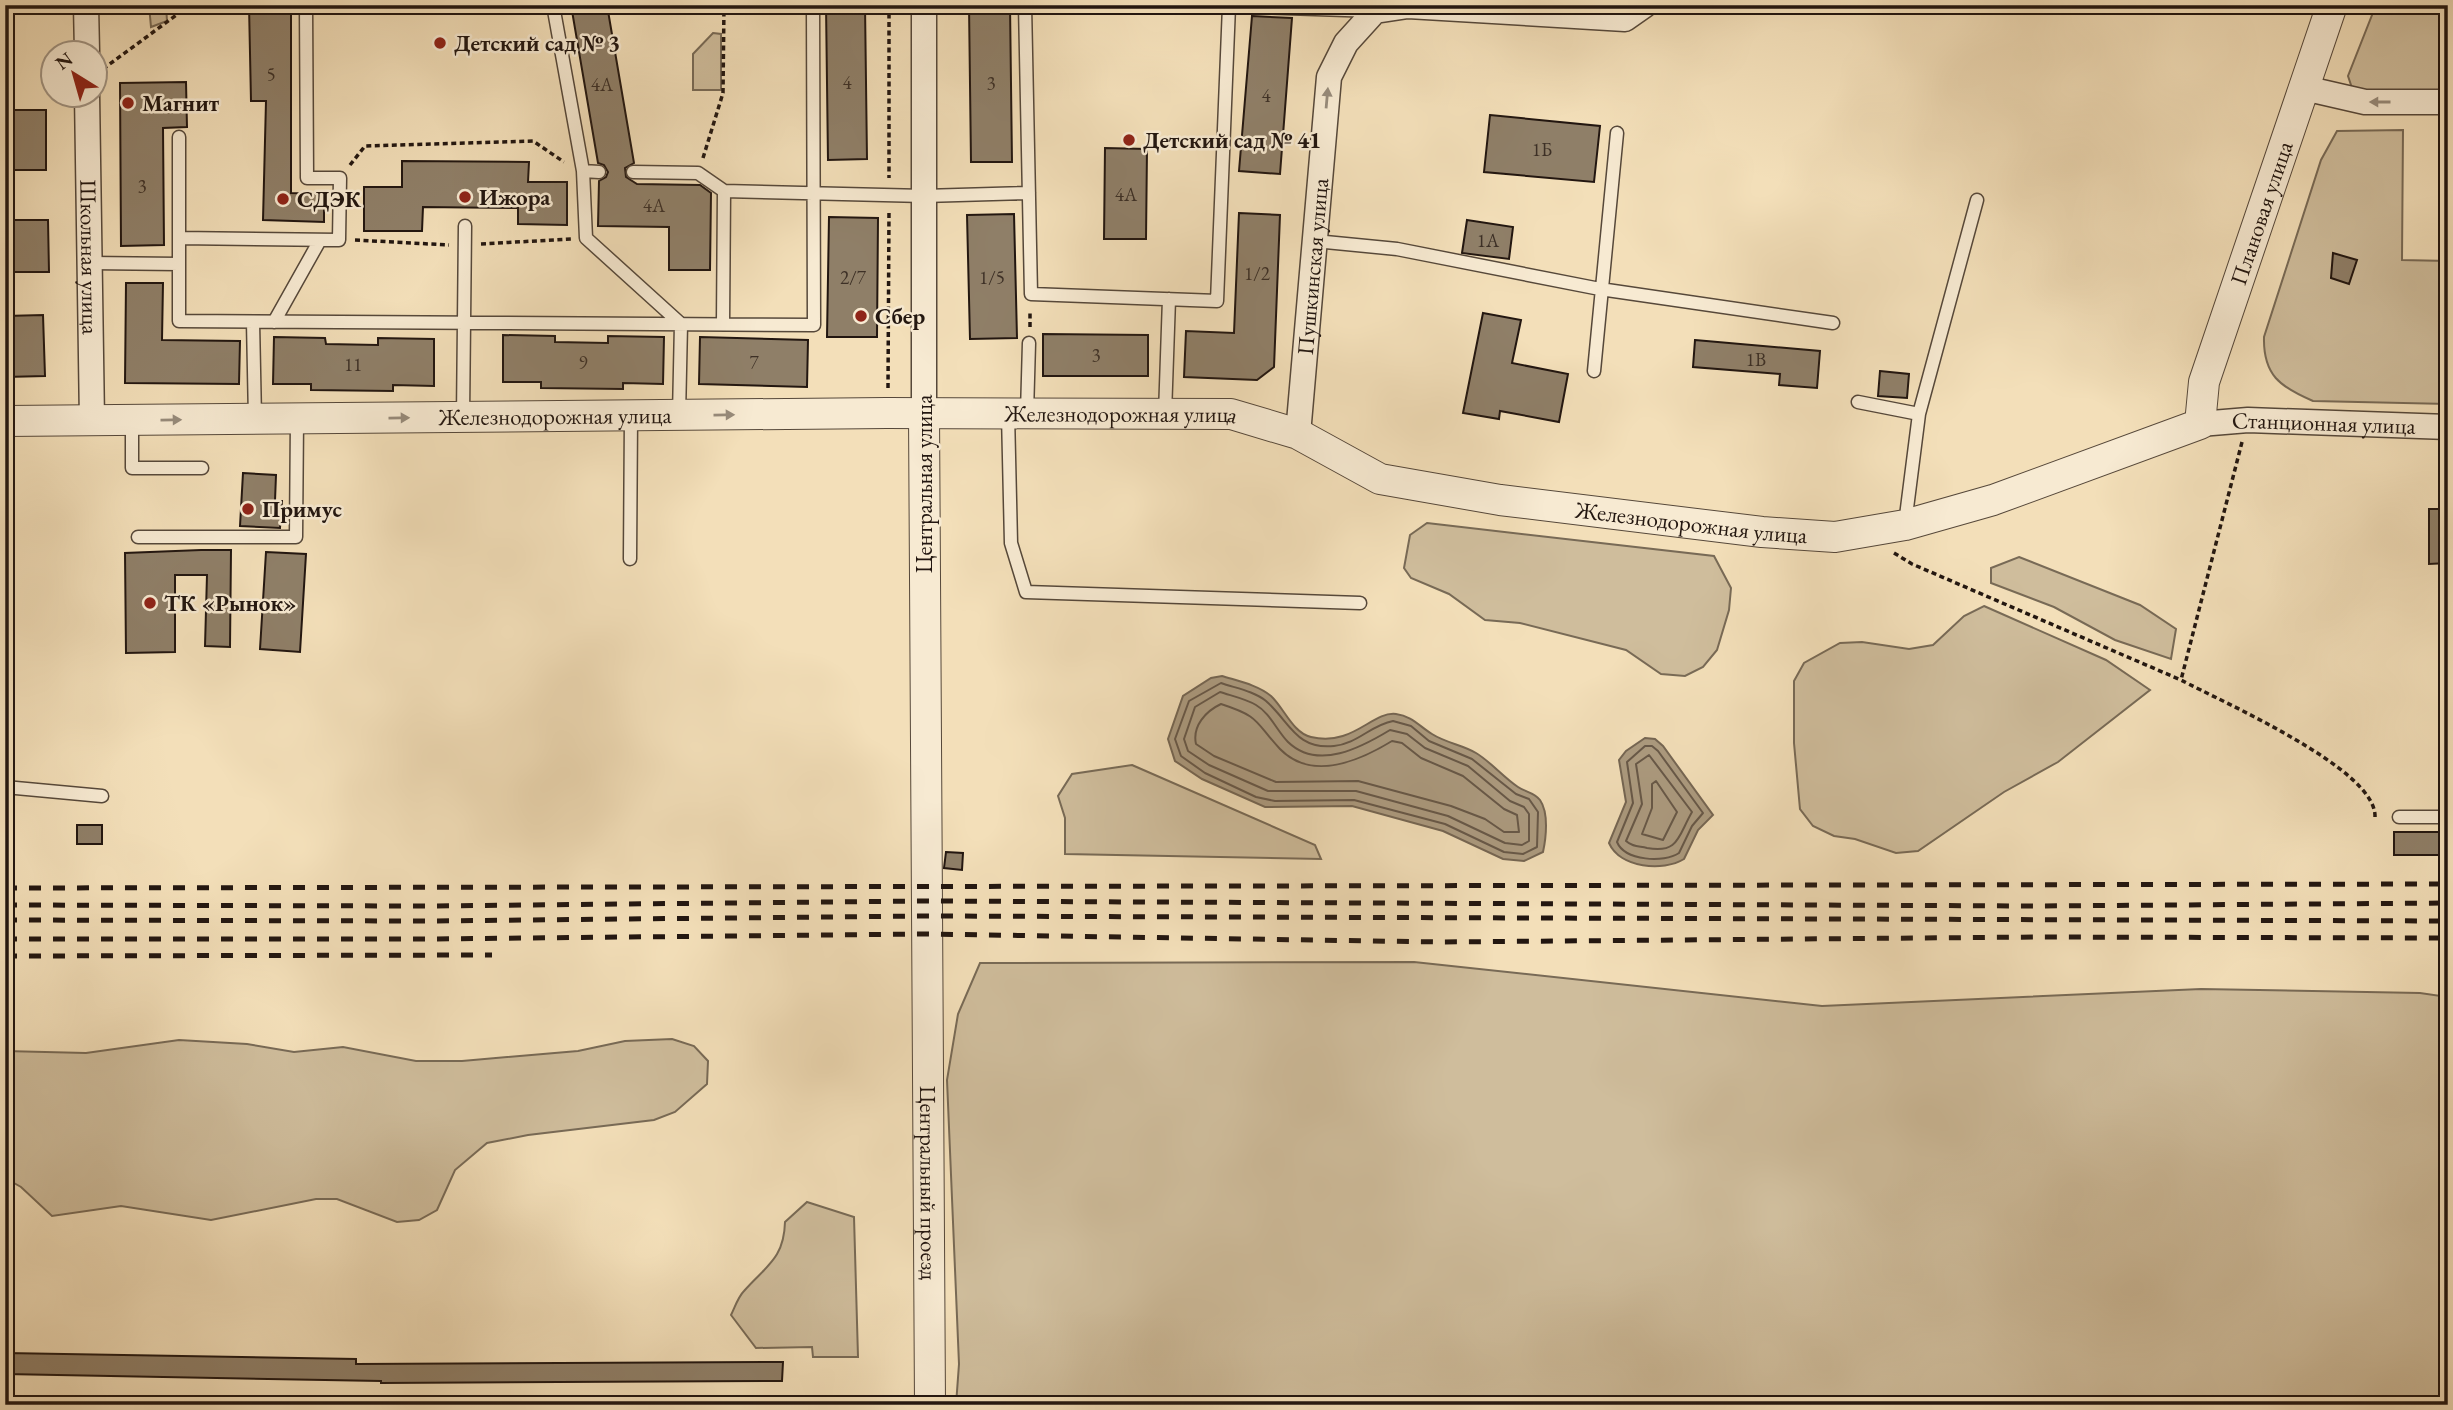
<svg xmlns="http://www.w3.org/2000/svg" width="2453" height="1410" font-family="'EB Garamond',serif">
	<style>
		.green { fill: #cfbd9c; stroke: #786a56; stroke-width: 2 }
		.water { fill: #ac9b80; stroke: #756653; stroke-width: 2 }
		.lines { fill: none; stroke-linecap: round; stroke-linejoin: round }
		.shore { stroke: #675848; stroke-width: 2 }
		.building { fill: #8f7f68; stroke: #221610; stroke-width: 2 }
		.service-casing { stroke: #56483a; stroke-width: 15 }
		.minor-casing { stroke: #56483a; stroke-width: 27 }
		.tertiary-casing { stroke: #56483a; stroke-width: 32 }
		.path { stroke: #221610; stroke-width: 3.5; stroke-dasharray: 5 3.5; stroke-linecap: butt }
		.service { stroke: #f7ead2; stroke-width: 12 }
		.minor { stroke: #f7ead2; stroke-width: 24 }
		.tertiary { stroke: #f7ead2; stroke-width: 30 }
		.rail { stroke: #221610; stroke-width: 5; stroke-dasharray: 12 12; stroke-linecap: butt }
		.oneway { fill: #978b7b }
		.poi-dot { fill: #8f2418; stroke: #f7ead2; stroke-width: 2.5 }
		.labels { text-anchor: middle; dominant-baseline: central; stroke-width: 5; stroke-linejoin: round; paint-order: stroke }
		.number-label { font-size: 19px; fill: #3d3026 }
		.poi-label { font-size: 23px; font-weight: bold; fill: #221610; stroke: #f7ead2; text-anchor: start }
		.street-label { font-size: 23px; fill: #221610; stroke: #f7ead2 }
	</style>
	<rect width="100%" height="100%" fill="#f3dfb9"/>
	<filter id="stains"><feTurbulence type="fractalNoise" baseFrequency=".00286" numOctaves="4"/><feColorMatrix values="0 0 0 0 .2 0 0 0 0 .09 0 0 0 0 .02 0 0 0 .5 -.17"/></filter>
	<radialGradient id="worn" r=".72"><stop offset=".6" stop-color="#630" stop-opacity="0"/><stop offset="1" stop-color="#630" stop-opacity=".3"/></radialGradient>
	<path class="green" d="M149 5H166L167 21 151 27Z
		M2376 5H2448V94L2366 93 2352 88 2348 76Z
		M713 33 721 34V90H693V54Z
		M2403 130 2402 260 2448 261V404L2313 401C2280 387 2263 375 2264 337L2321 160 2337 131Z
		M1427 523 1714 556 1731 588 1729 610 1717 650 1703 667 1685 676 1661 674 1626 650 1520 623 1485 620 1449 594 1411 578 1404 568 1410 535Z
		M2019 557 2140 605 2176 629 2171 659 2115 640 2054 607 1991 583V568Z
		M1984 606 2106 660 2150 690 2058 762 2004 792 1918 851 1896 853 1855 839 1834 836 1813 826 1800 809 1794 743V681L1804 663 1840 643 1862 642 1909 649 1933 645 1964 616Z
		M1132 765 1315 845 1321 859 1065 854V818L1058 796 1072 774Z
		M1414 962 1822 1006 2201 989 2420 993 2448 997V1405H956L959 1364 947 1080 958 1014 980 963Z
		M672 1039 694 1046 708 1061 707 1084 675 1112 654 1120 528 1135 487 1143 455 1170 437 1210 419 1220 397 1222 337 1199H316L211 1220 121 1206 52 1216 21 1187 5 1178V1051L86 1053 179 1040 247 1044 294 1052 343 1047 416 1061H462L578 1051 625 1041Z
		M807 1202 854 1217 858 1357H813L812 1347 756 1348 731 1315C735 1307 738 1297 744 1291 766 1266 784 1259 785 1222Z"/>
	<path class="water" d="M1222 676C1238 681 1258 685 1271 696 1284 708 1293 733 1311 737 1353 747 1372 711 1396 714 1412 716 1419 726 1432 734 1446 743 1463 745 1476 753 1491 762 1503 777 1518 787 1525 792 1534 792 1540 800 1549 813 1546 838 1543 852L1524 861 1503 859 1443 831 1352 806 1265 807 1202 779 1175 761 1168 739 1183 696 1211 678Z
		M1645 738 1655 739 1663 746 1713 815 1698 830 1684 859C1663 872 1620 868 1609 843L1626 802 1619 760 1626 751Z"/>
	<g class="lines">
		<path class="shore" d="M1221 683C1235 688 1254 691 1266 701 1290 722 1296 750 1334 746 1357 744 1371 725 1393 721L1411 726 1429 741 1472 759 1516 794 1529 799 1538 812 1537 847 1523 854 1504 852 1445 824 1354 800 1275 801 1256 797 1205 773 1181 756 1175 739 1189 701Z
			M1220 692C1232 696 1246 699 1256 705 1270 713 1277 731 1288 742 1318 771 1362 747 1390 730L1407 734 1425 748 1468 766 1510 801 1524 807 1529 814V841L1522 845 1505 843 1448 816 1356 791H1268L1209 765 1188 751 1184 739 1195 707Z
			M1221 704C1261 717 1254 721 1280 749 1312 782 1361 760 1392 741L1402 743 1421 758 1463 776 1504 809 1517 815 1519 832H1504L1485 819 1451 806 1358 781 1276 782 1214 756 1196 744C1192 726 1206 711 1221 704Z
			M1645 746H1652L1658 751 1703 813 1692 826 1679 853C1664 863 1625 861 1617 842L1633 803 1627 762Z
			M1649 755 1692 812C1678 836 1679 854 1647 848 1638 846 1633 847 1626 841L1642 804 1636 764Z
			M1656 781 1677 812 1663 840 1642 834 1652 808V784Z"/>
	</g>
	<path class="building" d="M249 5H291V193L324 194V222L263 220 266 101H251Z
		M571 5H607L634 163 625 168 626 177 637 184 700 185 711 193 710 270H669V227L598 226 599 181 606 177 608 172 604 165 598 163Z
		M826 5H865L867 159 828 160Z
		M969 5H1010L1012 162H971Z
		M1252 16 1292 18 1280 174 1239 171Z
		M186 82 187 127 163 128 164 245 121 246 120 83Z
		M5 110H46V170H5Z
		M1490 115 1600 126 1594 182 1484 172Z
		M1105 148 1147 149 1146 239H1104Z
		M402 161 529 162 528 182H567V225L518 224V208L423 207 422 231H364V187H402Z
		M1239 213 1280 215 1274 367 1257 380 1184 377 1186 331 1234 333Z
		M1014 214 1017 338 970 339 967 215Z
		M829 217 878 218 877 337H827Z
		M5 220H48L49 272H5Z
		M1467 220 1513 227 1509 259 1462 253Z
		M2333 253 2357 260 2349 284 2331 278Z
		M126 283H163L162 340 240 341 239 384 125 383Z
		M1483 313 1521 320 1512 363 1568 374 1559 422 1500 411 1499 419 1463 413Z
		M43 315 45 376 5 377V316Z
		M1043 334 1148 335V376H1043Z
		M503 335 555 336V342L608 343V336L664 337 663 384 623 383V389L541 388V382H503Z
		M274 337 325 338 326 344 378 345V338L434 339V386L393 385V391L311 390V384H273Z
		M700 337 808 340 807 387 699 384Z
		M1695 340 1820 351 1817 388 1779 385 1780 374 1693 367Z
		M1880 371 1909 374 1907 398 1878 396Z
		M243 473 276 475 275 501H282L280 528 240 526Z
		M2429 509H2448V563L2429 564Z
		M201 550H231L230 647 205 646 207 575H175V652L126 653 125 553Z
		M266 552 306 554 300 652 260 649Z
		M77 825H102V844H77Z
		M2394 832H2448V855H2394Z
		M946 852 963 853 962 870 944 868Z
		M5 1353 356 1359V1364L783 1362 782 1381 381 1383V1381L5 1374Z"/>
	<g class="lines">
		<g class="service-casing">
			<path id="service" d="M553 5 583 171 586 238 681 324 679 415
				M1025 5 1031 294 1217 301 1229 6 1375 11
				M179 137V321L814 325 813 5
				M583 171 599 172
				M633 172 698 173 724 191 924 196 1029 193
				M179 238 339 240 340 178H307L306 5
				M1315 241 1397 249 1600 289 1833 323
				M90 263 179 264
				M253 322 255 419
				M274 322 320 240
				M723 324 724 191
				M1594 371 1617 133
				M1858 402 1919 414
				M1027 413 1029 343
				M1008 414 1011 543 1026 592 1360 603
				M1165 414 1169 299
				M463 417 465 226
				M132 421V468H202
				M1905 524 1919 414 1977 200
				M138 537H296L297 419
				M630 559 631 416
				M5 787 102 796
				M2399 817H2448"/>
		</g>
		<g class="minor-casing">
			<g id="minor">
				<path d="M86 5 87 52"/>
				<path d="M924 5V413"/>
				<path d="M2304 88 2365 102H2448"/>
				<path id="s1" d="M87 94 92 421"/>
				<path id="s2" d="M2200 424 2248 420 2448 427"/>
				<path id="s3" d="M1298 434 1329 77 1346 43 1375 11 1408 6 1625 19 1645 5"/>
			</g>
		</g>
		<g class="tertiary-casing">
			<g id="tertiary">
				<path id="s4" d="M924 413 930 1405"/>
				<path id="s5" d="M5 421 887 413 1231 414 1298 434 1380 479 1500 500 1762 532 1835 537 1905 525 1993 500 2200 424 2204 382 2332 5"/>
			</g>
		</g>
		<path class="path" d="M889 5V178
			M103 69 190 5
			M703 158 723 93 724 5
			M350 165 365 146 533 141 564 162
			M355 240 449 245
			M481 244 571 239
			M1030 327V310
			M888 388 889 210
			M2242 442 2181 680C2222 702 2377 769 2375 817
			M1894 553 1912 564 2181 680"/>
		<use href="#service" class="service"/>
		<use href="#minor" class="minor"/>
		<use href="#tertiary" class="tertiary"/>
		<path class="rail" d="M5 888 2448 884
			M5 905 426 906 927 901 2034 906 2448 903
			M5 920 426 921 927 916 2448 921
			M5 939H428L927 934 1441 942 2037 937 2448 938
			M5 956 492 955"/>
	</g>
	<defs><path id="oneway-solid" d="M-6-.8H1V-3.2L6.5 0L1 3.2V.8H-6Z" transform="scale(1.75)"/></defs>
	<g class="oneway">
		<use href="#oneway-solid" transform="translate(1327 98) rotate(-85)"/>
		<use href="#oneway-solid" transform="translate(2380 102) rotate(180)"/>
		<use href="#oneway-solid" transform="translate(724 415) rotate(-1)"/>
		<use href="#oneway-solid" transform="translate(399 418) rotate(-1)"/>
		<use href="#oneway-solid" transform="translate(171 420) rotate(-1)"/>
	</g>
	<g class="poi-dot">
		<circle cx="440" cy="43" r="7"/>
		<circle cx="128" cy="103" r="7"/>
		<circle cx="1129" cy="140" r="7"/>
		<circle cx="465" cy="197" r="7"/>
		<circle cx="283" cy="199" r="7"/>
		<circle cx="861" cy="316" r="7"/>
		<circle cx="248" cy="509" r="7"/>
		<circle cx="150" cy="603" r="7"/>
	</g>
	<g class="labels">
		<g class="number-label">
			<text x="271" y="74">5</text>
			<text x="847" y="82">4</text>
			<text x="991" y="83">3</text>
			<text x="602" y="84">4А</text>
			<text x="1266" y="95">4</text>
			<text x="1542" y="149">1Б</text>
			<text x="142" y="186">3</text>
			<text x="1126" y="194">4А</text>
			<text x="654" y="205">4А</text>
			<text x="1488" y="240">1А</text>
			<text x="1257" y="273">1/2</text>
			<text x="853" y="277">2/7</text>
			<text x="992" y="277">1/5</text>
			<text x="1096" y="355">3</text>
			<text x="1756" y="359">1В</text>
			<text x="583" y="362">9</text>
			<text x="754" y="362">7</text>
			<text x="353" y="364">11</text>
		</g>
		<g class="poi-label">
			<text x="454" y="43">Детский сад № 3</text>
			<text x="142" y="103">Магнит</text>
			<text x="1143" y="140">Детский сад № 41</text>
			<text x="479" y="197">Ижора</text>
			<text x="297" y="199">СДЭК</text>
			<text x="875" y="316">Сбер</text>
			<text x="262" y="509">Примус</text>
			<text x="164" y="603">ТК «Рынок»</text>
		</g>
		<g class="street-label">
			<text stroke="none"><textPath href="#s5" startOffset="2452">Плановая улица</textPath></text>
			<text stroke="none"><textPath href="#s1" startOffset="163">Школьная улица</textPath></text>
			<text stroke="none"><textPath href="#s3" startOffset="168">Пушкинская улица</textPath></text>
			<text stroke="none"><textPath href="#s5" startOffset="1116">Железнодорожная улица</textPath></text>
			<text stroke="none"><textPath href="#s5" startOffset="550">Железнодорожная улица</textPath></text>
			<text stroke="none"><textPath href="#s2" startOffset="124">Станционная улица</textPath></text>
			<text transform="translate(924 484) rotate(-90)">Центральная улица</text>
			<text stroke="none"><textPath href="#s5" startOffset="1704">Железнодорожная улица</textPath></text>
			<text stroke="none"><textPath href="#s4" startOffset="770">Центральный проезд</textPath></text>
		</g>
	</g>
	<rect width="2453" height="1410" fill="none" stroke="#f3dfb9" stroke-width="28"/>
	<rect x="7" y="7" width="2439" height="1396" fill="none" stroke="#221610" stroke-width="3.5"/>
	<rect x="14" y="14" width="2425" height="1382" fill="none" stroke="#221610" stroke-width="2"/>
	<g transform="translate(74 74) rotate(323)"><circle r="33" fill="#f7ead2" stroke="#a29584" stroke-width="2"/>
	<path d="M0-5L12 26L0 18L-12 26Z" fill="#8f2418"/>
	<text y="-10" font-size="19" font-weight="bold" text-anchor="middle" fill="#221610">N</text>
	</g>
	<rect width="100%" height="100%" filter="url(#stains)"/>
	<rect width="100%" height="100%" fill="url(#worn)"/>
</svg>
